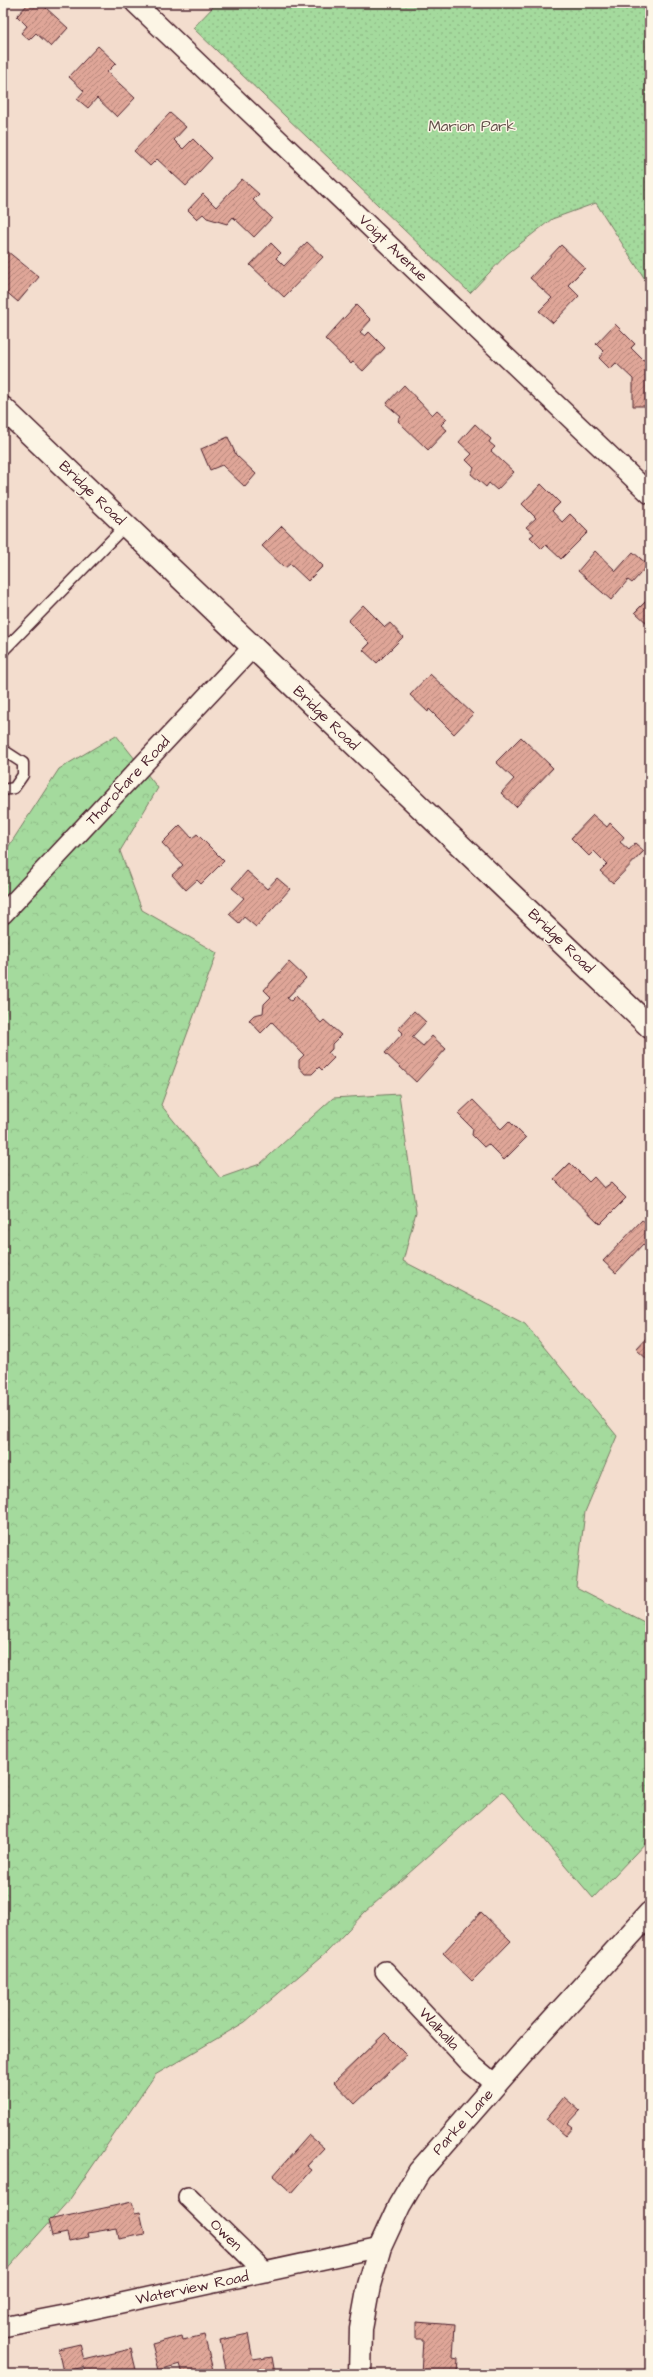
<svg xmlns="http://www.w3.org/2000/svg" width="653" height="2377" font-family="'Architects Daughter',sans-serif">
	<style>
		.forest { fill: url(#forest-crowns); stroke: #777c64 }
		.park { fill: url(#park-dots); stroke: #777c64 }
		.building { fill: url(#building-hatch); stroke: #4a1f2b }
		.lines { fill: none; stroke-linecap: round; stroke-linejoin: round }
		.service-casing { stroke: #4a1f2b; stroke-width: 13 }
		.minor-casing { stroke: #4a1f2b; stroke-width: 22 }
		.secondary-casing { stroke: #4a1f2b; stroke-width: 25 }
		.service { stroke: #fcf5e5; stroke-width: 10 }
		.minor { stroke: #fcf5e5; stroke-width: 19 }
		.secondary { stroke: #fcf5e5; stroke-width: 22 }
		.labels { text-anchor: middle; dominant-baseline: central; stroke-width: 3; stroke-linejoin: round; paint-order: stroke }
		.park-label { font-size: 15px; fill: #604e48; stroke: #fcf5e5 }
		.street-label { font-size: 15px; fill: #4a1f2b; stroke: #fcf5e5 }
	</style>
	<defs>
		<pattern id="forest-crowns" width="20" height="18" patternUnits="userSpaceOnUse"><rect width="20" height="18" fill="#a4da9d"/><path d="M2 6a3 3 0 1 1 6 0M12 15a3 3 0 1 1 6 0" fill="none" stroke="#8fbb87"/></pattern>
		<pattern id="park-dots" width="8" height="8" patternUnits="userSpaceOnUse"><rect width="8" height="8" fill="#a4da9d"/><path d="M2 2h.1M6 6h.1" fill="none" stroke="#8fbb87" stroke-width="1.8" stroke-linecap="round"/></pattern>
		<pattern id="building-hatch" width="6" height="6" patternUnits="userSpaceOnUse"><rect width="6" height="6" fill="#dfa698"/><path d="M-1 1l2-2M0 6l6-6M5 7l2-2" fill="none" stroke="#b7877c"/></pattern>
	</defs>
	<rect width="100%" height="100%" fill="#f3ddce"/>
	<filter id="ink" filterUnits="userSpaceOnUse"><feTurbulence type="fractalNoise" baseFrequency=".025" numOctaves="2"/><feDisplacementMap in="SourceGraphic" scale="8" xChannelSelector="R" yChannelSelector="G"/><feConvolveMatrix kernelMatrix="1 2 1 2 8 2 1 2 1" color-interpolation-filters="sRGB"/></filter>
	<g filter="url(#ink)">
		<path class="forest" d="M116 735 158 788 120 851 142 910 217 953 161 1105 220 1178 260 1164 333 1098 399 1094 416 1212 403 1261 525 1324 617 1436 585 1512 576 1587 650 1625V1838L593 1898 502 1791 365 1912 327 1952 245 2022 155 2075 70 2199 3 2274V855L59 769Z"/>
		<path class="park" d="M217 3H650V287L596 203 552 219 507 254 470 293 193 28Z"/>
		<path class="building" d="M29 3H51L46 8 68 28 51 47 36 33 29 40 21 33 27 26 17 16Z
			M98 46 116 63 107 72 135 98 117 117 97 98 88 108 77 99 84 91 69 77Z
			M170 113 186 127 174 140 183 149 193 139 212 158 186 186 157 159 150 166 134 151Z
			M242 179 259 194 253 200 272 218 254 237 233 217 227 224 207 218 203 214 197 219 188 210 203 194 216 207Z
			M307 242 323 257 284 297 250 265 271 243 281 253 276 258 284 266Z
			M561 245 585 268 568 285 579 296 553 323 539 311 552 298 530 278Z
			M7 251 39 277 18 302 3 289V256Z
			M356 305 371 320 360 332 365 336 369 332 385 348 363 371 353 362 351 364 325 339Z
			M615 324 635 344 631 348 643 360 650 357V406H633V379L616 363 610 369 599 358 604 352 596 344Z
			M404 385 432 415 437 410 447 419 441 425 447 430 428 450 398 421 401 417 386 404Z
			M475 424 491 439 489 442 495 447 491 451 514 472 497 490 489 483 486 487 471 474 474 468 466 460 472 454 459 442Z
			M228 437 236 455 256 474 245 487 222 465 210 470 201 449Z
			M541 484 560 503 552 511 562 522 570 514 588 532 561 559 546 545 542 549 530 537 534 534 526 527 536 518 522 504Z
			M282 526 323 566 308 581 290 564 285 568 262 546Z
			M595 551 616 571 633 552 648 565 632 583 628 580 611 600 578 571Z
			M650 597V626L635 612Z
			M363 605 385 627 390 623 403 637 377 663 363 650 370 643 348 621Z
			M430 674 473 714 454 734 429 709 428 712 410 695Z
			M521 737 553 768 516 807 501 793 514 779 496 762Z
			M593 815 607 827 610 823 624 837 620 842 629 850 635 843 644 851 613 883 600 871 607 864 594 851 589 856 571 838Z
			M180 825 192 838 197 834 224 861 201 884 197 880 186 890 172 875 183 865 162 843Z
			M247 871 267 889 277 878 290 889 256 927 244 917 239 923 229 914 244 898 232 888Z
			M289 962 306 978 287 998 291 1001 296 996 321 1023 324 1020 341 1035 332 1044V1049L328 1053 334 1058 322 1070 319 1067 312 1074H305L299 1067V1060L304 1055 272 1022 261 1033 249 1020 254 1015 263 1013 264 1004 271 997 264 990Z
			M414 1011 426 1022 412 1037 423 1046 432 1036 446 1049 416 1082 385 1053 403 1033 398 1028Z
			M473 1100 501 1129 509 1121 526 1138 504 1160 488 1144 484 1147 472 1135 473 1129 458 1114Z
			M570 1163 589 1182 594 1177 604 1188 611 1183 626 1198 600 1224 554 1179Z
			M642 1220 650 1226V1251L643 1244 616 1273 603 1261Z
			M650 1334V1362L636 1349Z
			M481 1912 511 1941 472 1981 443 1953Z
			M385 2033 407 2055 355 2104 334 2082Z
			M564 2097 580 2111 568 2124 573 2128 566 2136 546 2119Z
			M309 2135 324 2148 307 2166 312 2170 292 2193 273 2176Z
			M132 2202 135 2213 140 2212 145 2234 119 2239 117 2228 88 2233 89 2237 69 2241 67 2233 52 2236 48 2220Z
			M416 2322 455 2325 453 2358 458 2359 457 2374H421L423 2339H416Z
			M248 2334 253 2360 272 2357 275 2374H227L220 2340Z
			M204 2335 214 2374H183L180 2364 159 2370 152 2344 182 2336 183 2340Z
			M80 2344 84 2360 131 2349 137 2374H85L84 2367 63 2372 58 2349Z"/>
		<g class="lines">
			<g class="service-casing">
				<path id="service" d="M3 651 126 525
					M3 750 23 763V775L14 788 3 790"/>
			</g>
			<g class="minor-casing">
				<path id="minor" d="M135 3 650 494
					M3 914 253 647
					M385 1971 471 2064 496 2085
					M188 2197 265 2272
					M3 2327 75 2313 380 2247"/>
			</g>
			<g class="secondary-casing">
				<path id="secondary" d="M3 408 650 1027
					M360 2374 361 2329 369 2285 380 2247 399 2206 419 2172 528 2047 650 1913"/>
			</g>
			<use href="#service" class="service"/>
			<use href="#minor" class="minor"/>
			<use href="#secondary" class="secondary"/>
		</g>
	</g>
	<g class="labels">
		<g class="park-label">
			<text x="472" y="126">Marion Park</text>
		</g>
		<g class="street-label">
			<text transform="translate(393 248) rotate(44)">Voigt Avenue</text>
			<text transform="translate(92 493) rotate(44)">Bridge Road</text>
			<text transform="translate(326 718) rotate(44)">Bridge Road</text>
			<text transform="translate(128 781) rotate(-47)">Thorofare Road</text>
			<text transform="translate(561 941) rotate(44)">Bridge Road</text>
			<text transform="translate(439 2029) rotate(47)">Walhalla</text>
			<text transform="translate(463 2122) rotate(-48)">Parke Lane</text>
			<text transform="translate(226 2235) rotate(44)">Owen</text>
			<text transform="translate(192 2288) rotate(-12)">Waterview Road</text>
		</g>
	</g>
	<rect width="653" height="2377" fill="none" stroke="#fcf5e5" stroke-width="16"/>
	<rect x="8" y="8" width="637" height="2361" fill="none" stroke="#4a1f2b" stroke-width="1.5" filter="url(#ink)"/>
</svg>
